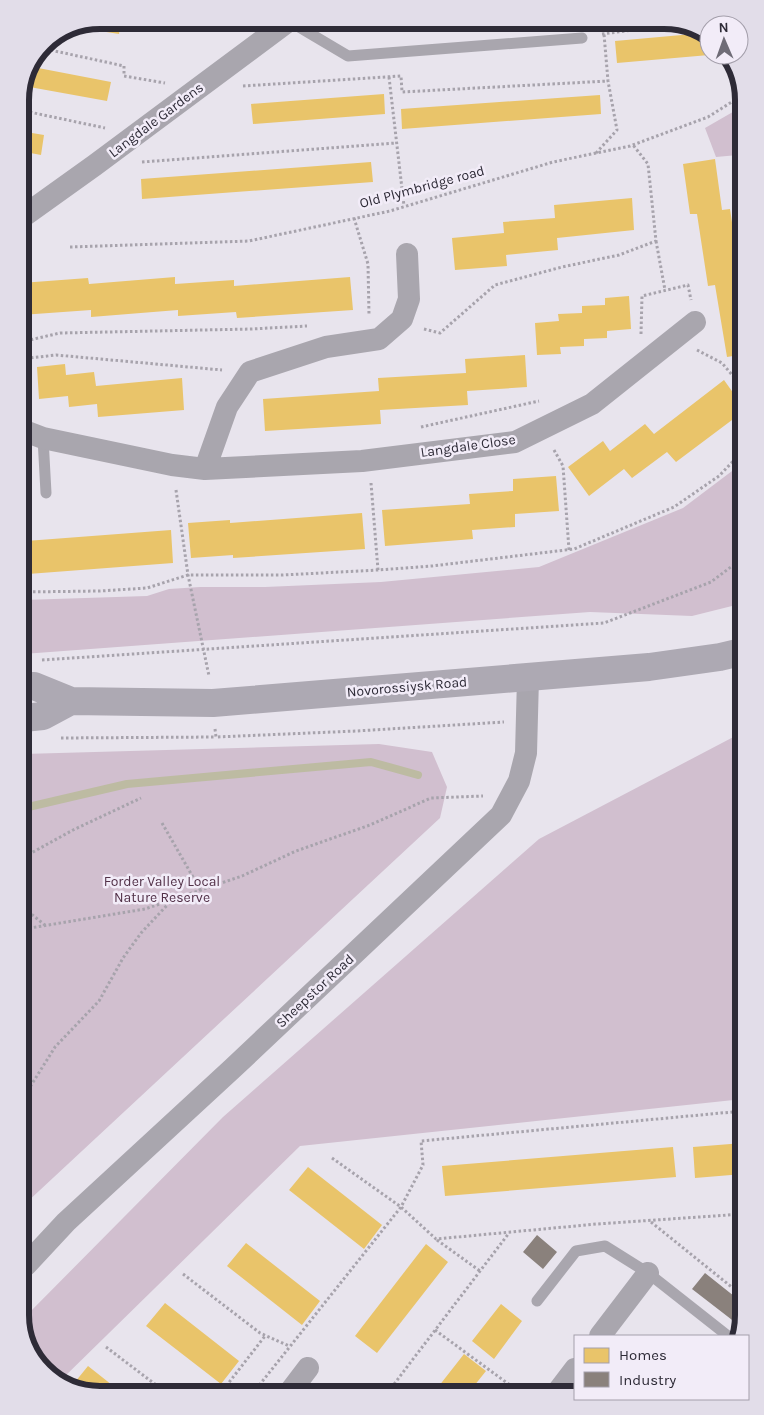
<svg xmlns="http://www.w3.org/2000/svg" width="764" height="1415" font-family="Karla,sans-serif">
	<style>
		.green { fill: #d1bfcf }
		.homes { fill: #e9c46a }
		.industry { fill: #8a817c }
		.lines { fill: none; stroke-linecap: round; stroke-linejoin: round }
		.stream { stroke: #bdbba2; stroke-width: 8 }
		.path { stroke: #a7a3ac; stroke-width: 3; stroke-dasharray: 2.5 2.5; stroke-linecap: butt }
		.service { stroke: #a9a6ae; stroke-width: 11 }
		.minor { stroke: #a9a6ae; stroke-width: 22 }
		.secondary { stroke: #ada9b3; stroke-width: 28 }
		.labels { text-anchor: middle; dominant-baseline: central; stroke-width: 5; stroke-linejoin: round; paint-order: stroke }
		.street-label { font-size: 14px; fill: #2e2b37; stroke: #f2ecf8 }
		.park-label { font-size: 14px; fill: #523148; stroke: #f2ecf8 }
		.rim { fill: none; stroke: #2e2b37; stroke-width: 6 }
	</style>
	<rect width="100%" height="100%" fill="#e8e4ed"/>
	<path class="green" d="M738 109V155L716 157 705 128Z
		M740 465V604L692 616 590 612 23 654V600L147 596 169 589 200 587H265L381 582 539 567 683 508Z
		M741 733 743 1099 300 1146 58 1383 55 1381 26 1346V1316L223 1117 539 839Z
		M379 744 432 752 447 787 440 818 25 1204 23 754Z"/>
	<path class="homes" d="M99 20H121L119 34 81 28Z
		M704 33 709 35V55L617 63 615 41Z
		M33 67 111 82 107 101 24 86Z
		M384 94 385 114 253 124 251 104Z
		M600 95 601 114 402 129 401 109Z
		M20 131 44 135 41 155 20 151Z
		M715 159 722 210 730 209 739 269V355L727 357 715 285 708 286 697 214H690L683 164Z
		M371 162 373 182 142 199 141 179Z
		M632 198 634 230 557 238 558 250 506 255 507 266 455 270 452 238 504 233 503 222 555 218 554 205Z
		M175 277V284L234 280V286L350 277 353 310 237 318 236 312 178 316V310L91 317V310L21 315V283L88 278 89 284Z
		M629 296 631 329 607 331V338L584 339V346L560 347 561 354 537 355 535 323 559 321 558 314 582 313V306L605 305V298Z
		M525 355 527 387 467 391 468 405 380 410 381 424 265 431 263 399 379 391 378 378 466 373 465 359Z
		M65 364 66 375 94 372 96 386 182 378 184 410 98 417 97 404 69 407 68 396 39 399 37 367Z
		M724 380 739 401 740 414 676 462 667 452 632 478 624 469 589 496 568 467 603 441 610 451 645 424 654 434Z
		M556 476 559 511 515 514V527L472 530 473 539 385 546 382 510 470 504 469 494 513 491V479Z
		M362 513 365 549 233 558V555L191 558 188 523 230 520V523Z
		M171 530 173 563 28 574 26 541Z
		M743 1143V1174L695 1178 693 1147Z
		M673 1147 676 1177 445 1196 442 1166Z
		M308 1167 382 1225 364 1249 289 1190Z
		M246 1243 320 1301 302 1325 227 1266Z
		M426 1244 448 1262 377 1353 355 1336Z
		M165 1303 239 1361 221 1384 146 1326Z
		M501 1304 522 1321 494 1359 472 1341Z
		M464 1354 486 1371 470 1391H435Z
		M88 1366 107 1381 124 1395H94L71 1387Z"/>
	<path class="industry" d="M537 1235 557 1252 543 1269 523 1252Z
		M705 1273 744 1304V1313L736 1323 692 1289Z"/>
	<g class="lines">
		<path class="stream" d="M24 808 127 784 371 762 418 775"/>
		<path class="path" d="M235 20 247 22
			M602 34 681 24
			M41 48 124 66V76L165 83
			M389 77 404 206
			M243 86 401 76 402 92 608 81
			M20 110 105 128
			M596 153 617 130 608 81 604 34
			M142 162 396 143
			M354 218 368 264 369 315
			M656 241 665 290
			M70 247 249 241 390 211 553 162 630 146 708 117 738 98
			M424 329 440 333 495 285 562 267 619 255 656 241 648 164 633 145
			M641 334 642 296 688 285 691 300
			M21 342 60 333 251 329 307 326
			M697 350 722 363 739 383
			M21 359 56 355 222 370
			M421 427 539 401
			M554 450 563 466 569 550
			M371 483 378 570
			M176 490 188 575 209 676
			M23 592 100 591 147 588 188 575H283L378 570 432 566 574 549 674 507 719 476 740 454
			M42 660 604 623 711 582 740 560
			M215 729 216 737 356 731 504 722
			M61 738 216 737
			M162 823 201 891
			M24 857 73 830 141 798
			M24 908 46 926
			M24 929 145 909 242 876 296 851 370 825 431 798 483 796
			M25 1095 55 1047 99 1001 123 958 141 933 171 901
			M332 1158 401 1207 436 1239 597 1224 743 1214
			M651 1222 744 1297
			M437 1240 480 1271
			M183 1274 260 1333 289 1346
			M435 1330 518 1391
			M106 1347 168 1394
			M388 1392 509 1233
			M253 1393 401 1207 423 1165 421 1141 743 1111
			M220 1394 265 1336"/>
		<path class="service" d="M289 21 348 56 582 38
			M43 438 46 493
			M537 1301 576 1251 605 1246 648 1273 728 1336"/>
		<path class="minor" d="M21 218 95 165 290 20
			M22 430 43 438 172 465 205 469 362 461 515 442 592 404 695 322
			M205 469 227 407 250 372 326 347 379 339 402 319 409 299 407 254
			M26 1265 66 1222 233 1068 501 815 519 781 526 753 528 678
			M600 1336 648 1273
			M559 1390 575 1369
			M289 1393 308 1368"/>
		<path class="secondary" d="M23 686H34L71 701 213 703 649 667 720 657 741 652
			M23 718 43 716 71 701"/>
	</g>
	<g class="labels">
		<g class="street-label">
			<text transform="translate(156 120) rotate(-37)">Langdale Gardens</text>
			<text transform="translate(422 187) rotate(-15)">Old Plymbridge road</text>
			<text transform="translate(468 446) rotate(-8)">Langdale Close</text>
			<text transform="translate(407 687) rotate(-5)">Novorossiysk Road</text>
			<text transform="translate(315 991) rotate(-43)">Sheepstor Road</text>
		</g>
		<g class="park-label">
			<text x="162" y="881">Forder Valley Local<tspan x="162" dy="16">Nature Reserve</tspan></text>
		</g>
	</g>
	<path d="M0 0H764V1415H0ZM100 29H664A71 71 0 0 1 735 100V1315A71 71 0 0 1 664 1386H100A71 71 0 0 1 29 1315V100A71 71 0 0 1 100 29Z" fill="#e2dde9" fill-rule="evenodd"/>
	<path class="rim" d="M100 29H664A71 71 0 0 1 735 100V1315A71 71 0 0 1 664 1386H100A71 71 0 0 1 29 1315V100A71 71 0 0 1 100 29Z"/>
	<rect x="574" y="1335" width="175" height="65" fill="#f2ecf8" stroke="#a49fab"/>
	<rect x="584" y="1348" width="25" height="15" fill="#e9c46a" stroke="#a49fab"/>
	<text x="619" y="1360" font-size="15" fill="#2e2b37">Homes</text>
	<rect x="584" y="1372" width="25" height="15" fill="#8a817c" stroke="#a49fab"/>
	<text x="619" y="1385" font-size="15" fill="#2e2b37">Industry</text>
	<g transform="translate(724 40) rotate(358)"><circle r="24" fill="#f2ecf8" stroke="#a49fab"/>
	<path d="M0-4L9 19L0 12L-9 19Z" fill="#6f6c77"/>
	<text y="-8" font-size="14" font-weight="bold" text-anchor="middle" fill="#2e2b37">N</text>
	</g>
</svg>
